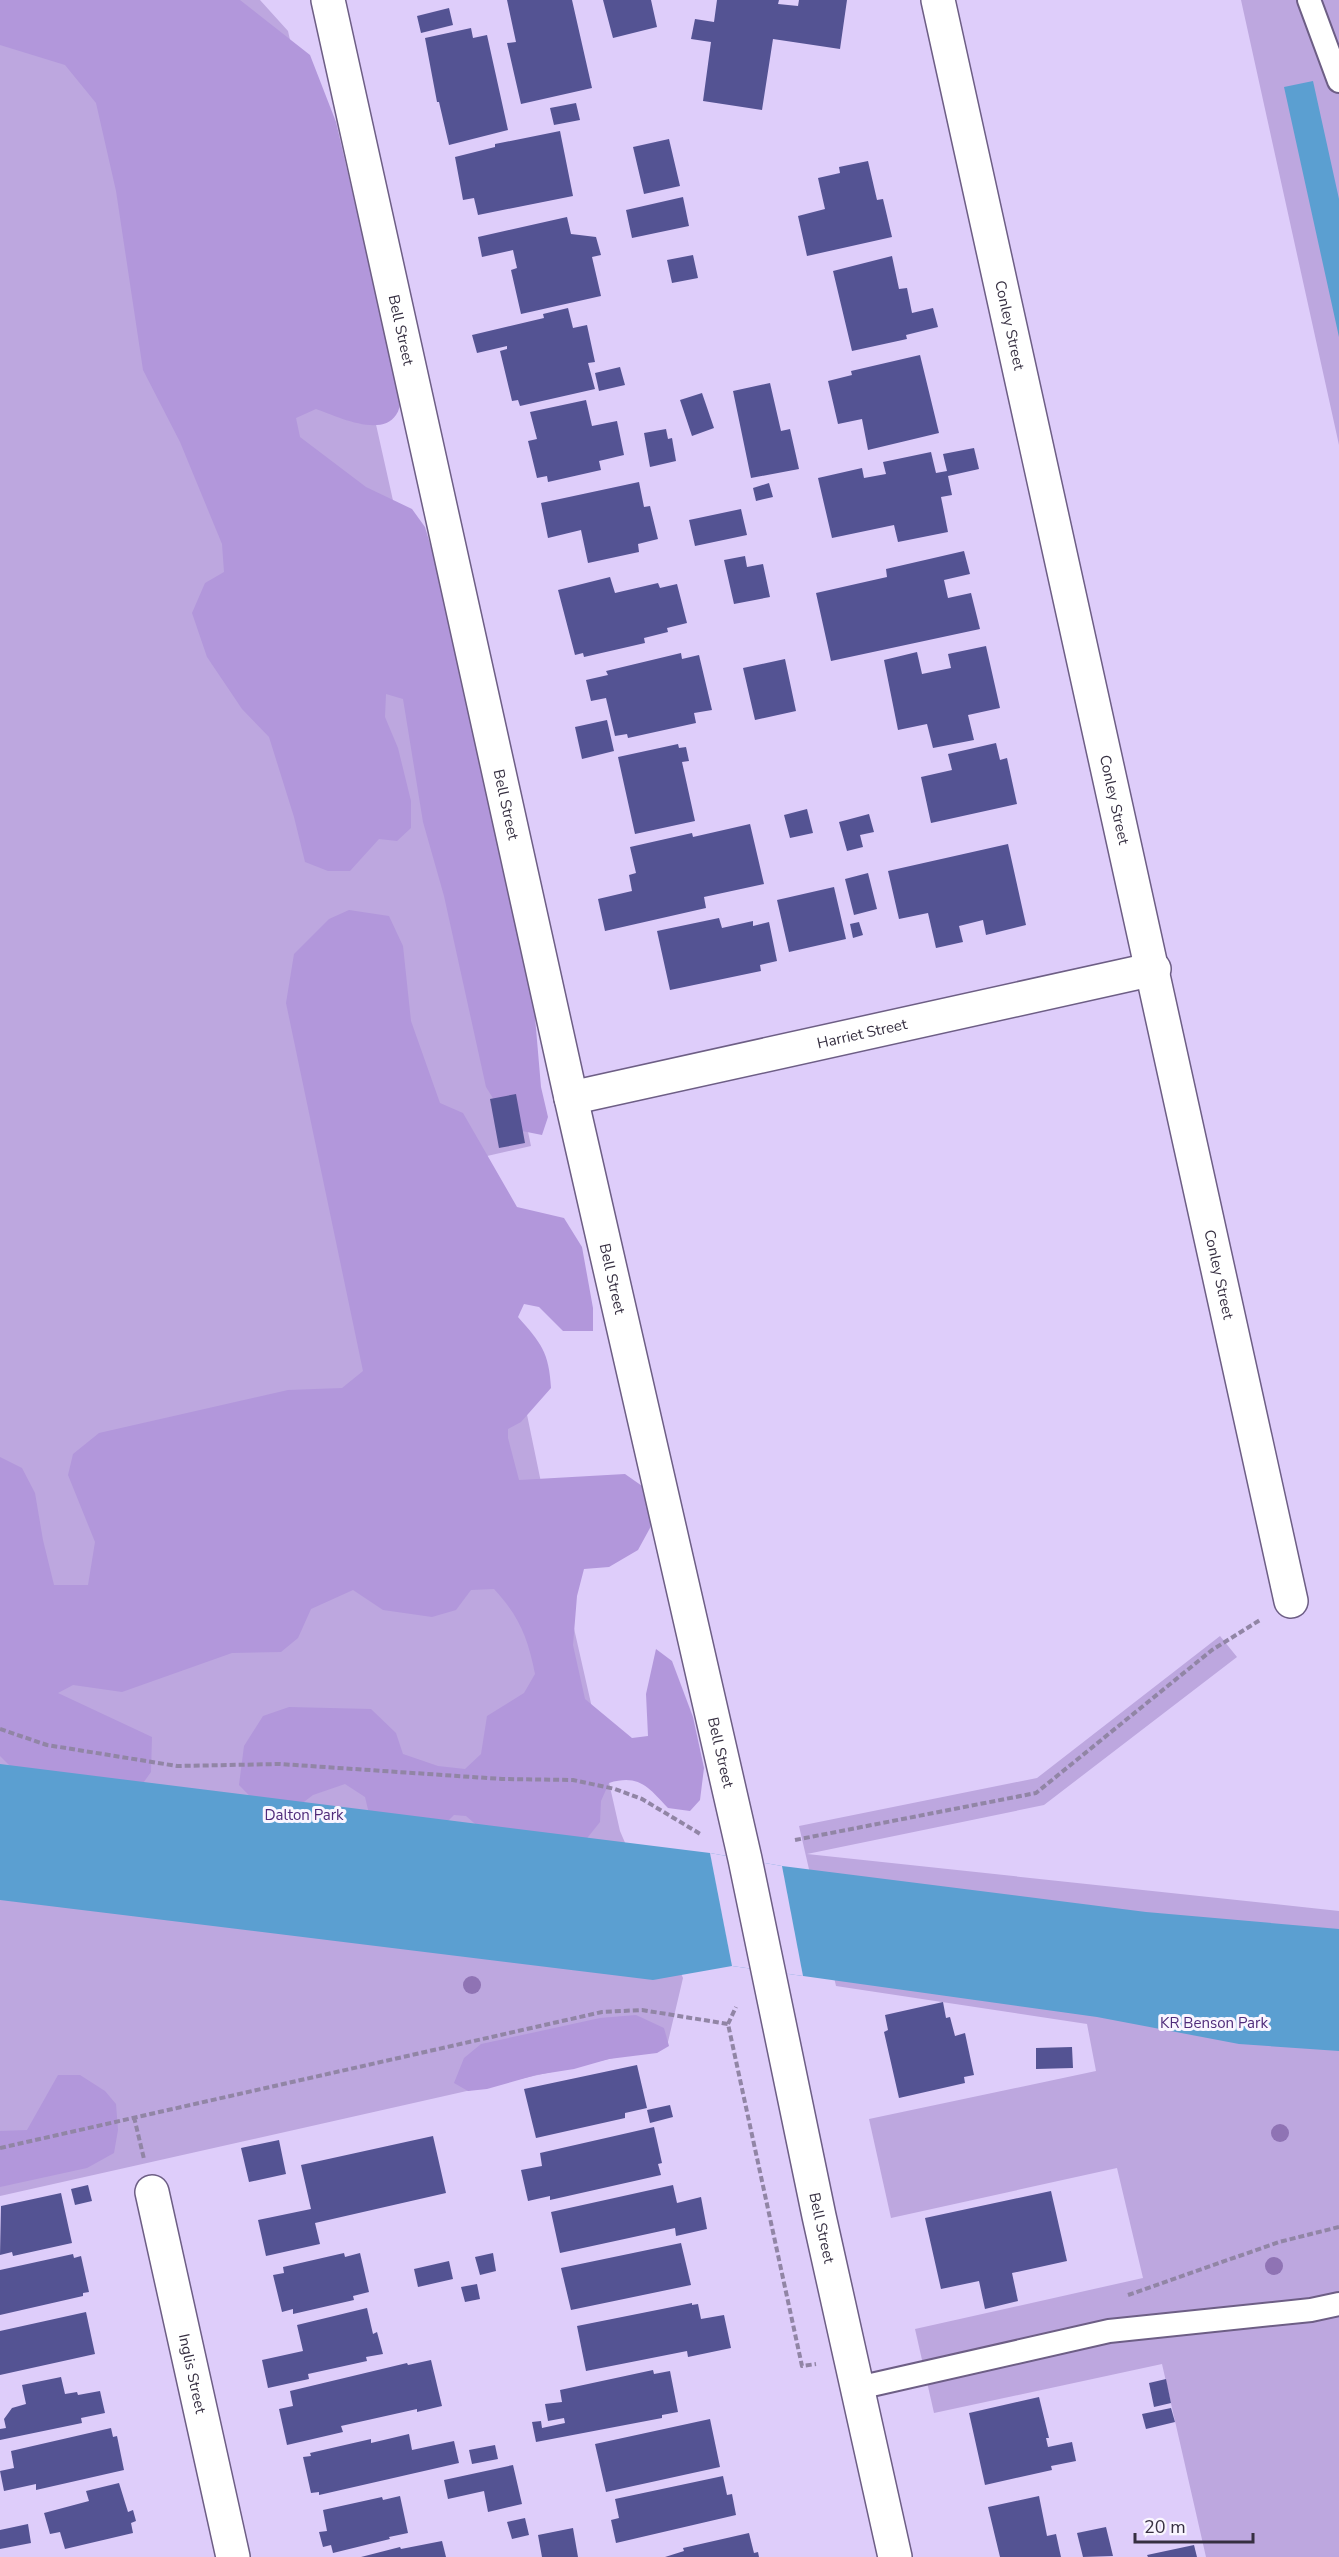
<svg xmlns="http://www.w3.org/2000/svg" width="1339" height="2557" font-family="'Nunito Sans',sans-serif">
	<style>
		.green { fill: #bda7df }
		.forest { fill: #b297db }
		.water { fill: #5b9fd1 }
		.pier { fill: #decdfa }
		.building { fill: #545393 }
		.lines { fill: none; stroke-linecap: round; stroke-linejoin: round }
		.lane-casing { stroke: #6d5e85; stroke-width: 26 }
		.street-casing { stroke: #6d5e85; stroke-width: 36 }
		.path { stroke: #9185a5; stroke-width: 4; stroke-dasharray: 6 3; stroke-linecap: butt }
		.lane { stroke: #fff; stroke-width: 22 }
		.street { stroke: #fff; stroke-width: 33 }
		.tree { fill: #8f73b4 }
		.labels { text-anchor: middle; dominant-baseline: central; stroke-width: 6; stroke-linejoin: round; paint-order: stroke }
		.street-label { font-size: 15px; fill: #362f41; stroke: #f9f5ff }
		.park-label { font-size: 15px; fill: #4f2a7a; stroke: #f9f5ff }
	</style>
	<rect width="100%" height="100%" fill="#decdfa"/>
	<path class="green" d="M97 0H260L288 31 428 657 531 1146 474 1159 543 1492 620 1831 683 1978 667 2046 0 2196V21Z
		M1241 0H1339V445Z
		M1220 1636 1237 1657 1044 1805 807 1854 1339 1911V2557H1206L1162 2364 934 2413 915 2329 1143 2278 1117 2168 891 2218 869 2119 1096 2071 1087 2024 836 1986 799 1826 1037 1778Z"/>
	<path class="forest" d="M0 0H240L310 55 336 122 401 401C400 405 399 411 396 415 381 438 336 416 316 409L296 418 300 437 366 487 412 509 425 527 449 608 531 970 541 1087 548 1117 542 1135 512 1129 486 1087 444 896 423 822 403 699 386 694 385 717 398 748 411 801V828L397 841 379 839 350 871H328L305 862 294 817 269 737 242 709 207 657 192 613 205 583 224 572 222 544 180 442 143 370 116 191 96 103 65 65 0 45Z
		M349 910 389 916 403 946 411 1021 440 1103 463 1113 517 1207 564 1218 582 1247 593 1308V1331H563L539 1307 524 1304 518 1317C541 1343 549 1352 551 1388L521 1422 508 1429V1438L519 1480 625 1474 645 1488 654 1511 650 1528 638 1550 609 1567 584 1569 577 1596 573 1645 585 1699 632 1738 648 1736 646 1694 656 1649 672 1661 693 1717 704 1768 700 1800 690 1811 668 1808C648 1787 639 1774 609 1783L601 1801 600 1822 580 1847H502L466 1816 454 1815 437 1832 371 1822 365 1797 345 1784 313 1795 287 1815H268L239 1785 244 1746 263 1716 289 1707 371 1709 396 1733 403 1754 438 1766 465 1769 481 1754 487 1716 524 1693 535 1674C528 1638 519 1616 494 1589L471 1590 456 1610 432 1617 383 1610 353 1590 311 1609 298 1638 281 1652 232 1653 122 1692 73 1685 58 1693 152 1737 151 1772 136 1793 36 1792 0 1756V1457L22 1468 35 1493 43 1540 54 1585H88L95 1542 68 1475 73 1454 99 1433 288 1390 342 1388 363 1371 286 1003 294 954 329 919Z
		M636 2015 664 2028 669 2046 657 2053 609 2059 574 2069 536 2075 487 2089 468 2091 454 2083 464 2058 481 2044 600 2018Z
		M58 2075H80L105 2091 116 2104 118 2130 114 2153 87 2168 0 2187V2131L27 2130Z"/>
	<path class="water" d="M1313 81 1339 199V337L1284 87Z
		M0 1764 710 1853 782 1866 1146 1912 1339 1929V2051L1239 2044 1097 2017 732 1966 653 1980 0 1900Z"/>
	<path class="pier" d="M710 1853 782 1866 803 1976 732 1966Z"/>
	<path class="building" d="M507 0H572L592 88 521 104 507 43 516 42Z
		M603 0H651L657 27 613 38Z
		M717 0H779L778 4 798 6 799 0H847L840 49 773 39 762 110 703 101 711 42 691 39 695 19 714 22Z
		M449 8 453 25 421 33 417 16Z
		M471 28 473 38 487 35 508 130 449 145 439 102H437L425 38Z
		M576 103 580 120 554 125 550 108Z
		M560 131 573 196 478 215 474 198 463 200 455 157 495 147V144Z
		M669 139 680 186 644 194 633 147Z
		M868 161 877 200 883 199 892 237 807 256 798 216 825 209 818 178 840 173 839 167Z
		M683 197 689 226 632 238 626 210Z
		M567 217 571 234 596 237 601 255 592 257 601 296 521 314 511 270 517 268 513 250 482 257 478 237Z
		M693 255 698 278 672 283 667 260Z
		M892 256 899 289 907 288 912 313 933 308 938 327 906 335 907 339 852 351 833 271Z
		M568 308 573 328 587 325 595 362 588 363 595 389 520 406 518 400 512 401 500 351 507 349V346L477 353 472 335 544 318 543 314Z
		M920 355 939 433 868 450 862 419 838 424 828 381 852 375 851 371Z
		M620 367 625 385 599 391 595 373Z
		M770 383 781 431 790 429 799 469 751 478 733 391Z
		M702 393 714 428 692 436 680 400Z
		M586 400 592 426 617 421 624 455 599 461 601 470 548 482 547 476 537 478 528 441 537 439 530 412Z
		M666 429 668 439 672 438 676 461 650 467 644 433Z
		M974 448 979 469 948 476 952 495 941 497 948 532 898 542 894 525 832 538 818 478 862 468 864 478 886 474 883 462 931 452 936 473 947 471 943 454Z
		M639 482 644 507 650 506 658 539 638 544 639 552 588 563 581 530 548 538 541 503Z
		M769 483 773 497 756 501 753 488Z
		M741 509 747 535 695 546 689 520Z
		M964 551 970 574 944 580 948 598 971 593 980 629 831 661 816 593 887 577 886 569Z
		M745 556 747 567 763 564 770 597 734 604 724 560Z
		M610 577 615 593 658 583 660 588 677 584 687 623 667 628 668 632 644 638 645 643 584 657 583 653 575 655 558 590Z
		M986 646 1000 708 968 715 974 740 933 748 927 724 898 730 884 660 917 652 922 674 951 668 948 654Z
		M681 653 682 659 699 655 712 710 694 713 696 723 628 738 627 734 615 736 606 698 591 701 586 680 608 675 606 671Z
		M785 659 796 711 755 720 743 668Z
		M607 720 614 751 582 759 575 727Z
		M996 743 1000 760 1007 758 1017 804 931 823 921 777 952 770 948 754Z
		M678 744 679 748 686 747 689 761 682 762 695 821 635 834 618 757Z
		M807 809 813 833 790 838 784 815Z
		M869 814 874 832 860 835 863 847 847 851 839 822Z
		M750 824 764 884 704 897 706 908 605 931 598 899 632 891 629 875 636 873 630 847 692 833 693 837Z
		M1008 844 1026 925 986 935 983 920 959 926 963 942 936 948 928 913 899 919 888 871Z
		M868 873 877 909 854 915 845 879Z
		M834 887 846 939 789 952 777 900Z
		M719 918 722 928 753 921V926L769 922 777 961 760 965 761 971 670 990 657 931Z
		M859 922 863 935 853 938 850 924Z
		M516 1094 525 1143 499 1148 490 1099Z
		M943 2002 946 2018 950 2017 955 2036 965 2033 974 2075 964 2077 965 2083 899 2098 884 2032 888 2030 885 2015Z
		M1072 2047 1073 2068 1036 2069V2048Z
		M637 2065 647 2108 625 2113V2118L536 2138 524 2089Z
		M670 2105 673 2117 650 2123 647 2110Z
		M654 2127 662 2163 658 2164 661 2175 550 2200V2196L528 2201 521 2170 542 2166 540 2153Z
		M433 2136 446 2193 315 2223 320 2244 266 2256 258 2220 311 2209 301 2165Z
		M279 2140 286 2174 249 2182 241 2148Z
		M88 2185 92 2201 75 2205 71 2189Z
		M673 2185 677 2203 701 2197 707 2229 676 2236 675 2228 560 2253 551 2212Z
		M1051 2191 1067 2261 1012 2273 1018 2301 985 2309 979 2281 941 2289 925 2218Z
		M61 2193 72 2243 13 2256 12 2252 0 2255 1 2206Z
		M681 2243 691 2285 571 2310 561 2268Z
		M344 2253 345 2257 360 2253 369 2292 353 2296 354 2300 293 2314V2309L282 2312 273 2275 284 2273 283 2267Z
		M493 2253 496 2271 480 2275 475 2257Z
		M73 2254 74 2258 81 2256 89 2292 83 2293V2296L0 2315V2270Z
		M449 2261 453 2279 418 2287 414 2269Z
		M477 2284 480 2299 465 2302 461 2287Z
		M692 2303V2305L698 2304 701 2319 724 2315 731 2348 688 2357 687 2351 586 2371 577 2326Z
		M367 2308 373 2334 377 2332 383 2354 366 2357 367 2361 308 2374 309 2379 268 2388 262 2360 303 2351 297 2325Z
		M86 2312 95 2354 0 2375V2331Z
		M431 2360 442 2406 417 2412V2409L341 2426 343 2432 287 2445 279 2409 293 2406 290 2391 407 2363 408 2365Z
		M653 2370 654 2374 670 2371 678 2412 662 2415V2418L536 2442 532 2422 541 2421 542 2428 565 2423 564 2418 548 2421 545 2404 562 2402 560 2390Z
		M61 2377 65 2394 77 2392 78 2395 100 2391 105 2413 81 2418 82 2423 0 2440V2429L6 2428 4 2419 12 2408 26 2404 22 2385Z
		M1166 2379 1171 2403 1154 2407 1149 2383Z
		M1039 2397 1049 2438H1046L1048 2447 1072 2442 1076 2461 1051 2466 1052 2470 985 2485 969 2413Z
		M1171 2408 1175 2422 1146 2429 1142 2414Z
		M710 2419 720 2467 606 2492 595 2444Z
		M111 2428 113 2437 117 2436 124 2470 36 2490V2484L4 2491 0 2471 14 2468 11 2451Z
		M409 2434 412 2450 454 2441 459 2463 319 2495V2492L311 2493 303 2457 311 2456 310 2453 371 2439V2443Z
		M495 2445 498 2459 472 2464 469 2450Z
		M513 2465 522 2504 488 2512 484 2491 448 2499 444 2480Z
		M723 2476 727 2495 732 2494 736 2515 616 2543 611 2520 619 2518 615 2499Z
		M119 2483 128 2512 133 2510 136 2521 131 2523 133 2533 65 2549 60 2532 50 2534 44 2513 89 2501 86 2491Z
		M400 2496 408 2533 389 2537 390 2539 333 2553 331 2545 323 2547 319 2532 327 2531 323 2510 382 2497 383 2500Z
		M1039 2496 1047 2536 1056 2534 1061 2557H1000L988 2507Z
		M525 2518 529 2535 512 2539 507 2522Z
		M28 2524 31 2543 0 2549V2530Z
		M1106 2527 1113 2556 1083 2557 1077 2533Z
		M573 2528 578 2557H542L538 2535Z
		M749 2533 754 2553 758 2552 759 2557H665L684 2551 683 2548Z
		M442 2541 446 2557H361L400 2547 401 2549Z
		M1194 2545 1197 2557H1148L1147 2555Z"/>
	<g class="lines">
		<g class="lane-casing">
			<path id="lane" d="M1309 0 1339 81
				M858 2388 1109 2331 1311 2310 1339 2304"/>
		</g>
		<g class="street-casing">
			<g id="street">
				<path id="s1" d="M328 0 571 1098 745 1859 819 2216 895 2557"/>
				<path id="s2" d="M938 0 1291 1601"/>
				<path id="s3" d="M571 1098 1154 969"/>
				<path id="s4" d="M152 2192 233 2557"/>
			</g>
		</g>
		<path class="path" d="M0 1729 47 1745 177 1766 280 1764 502 1779 573 1780 615 1789 642 1799 702 1835
			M795 1840 1036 1793 1212 1650 1260 1620
			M728 2024 736 2007
			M134 2117 144 2159
			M0 2148 602 2012 642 2010 728 2024 802 2366 816 2364
			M1128 2295 1279 2242 1339 2227"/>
		<use href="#lane" class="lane"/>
		<use href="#street" class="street"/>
	</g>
	<g class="tree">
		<circle cx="472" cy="1985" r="9"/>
		<circle cx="1280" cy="2133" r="9"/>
		<circle cx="1274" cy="2266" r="9"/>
	</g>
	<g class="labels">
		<g class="street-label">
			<text stroke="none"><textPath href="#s2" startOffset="333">Conley Street</textPath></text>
			<text stroke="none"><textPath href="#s1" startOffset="338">Bell Street</textPath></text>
			<text stroke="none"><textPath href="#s2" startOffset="819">Conley Street</textPath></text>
			<text stroke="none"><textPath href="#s1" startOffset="824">Bell Street</textPath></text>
			<text stroke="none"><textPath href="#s3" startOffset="298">Harriet Street</textPath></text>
			<text stroke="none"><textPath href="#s2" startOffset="1305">Conley Street</textPath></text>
			<text stroke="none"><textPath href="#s1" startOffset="1310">Bell Street</textPath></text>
			<text stroke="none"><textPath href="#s1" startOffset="1796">Bell Street</textPath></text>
			<text stroke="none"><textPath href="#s1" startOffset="2282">Bell Street</textPath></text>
			<text stroke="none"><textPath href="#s4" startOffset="186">Inglis Street</textPath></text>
		</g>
		<g class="park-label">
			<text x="304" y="1815">Dalton Park</text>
			<text x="1214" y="2023">KR Benson Park</text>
		</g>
	</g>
	<path d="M1135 2533v9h118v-9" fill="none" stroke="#362f41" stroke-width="3"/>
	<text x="1144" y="2533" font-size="18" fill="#362f41" stroke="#f9f5ff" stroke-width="4.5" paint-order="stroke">20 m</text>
</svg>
